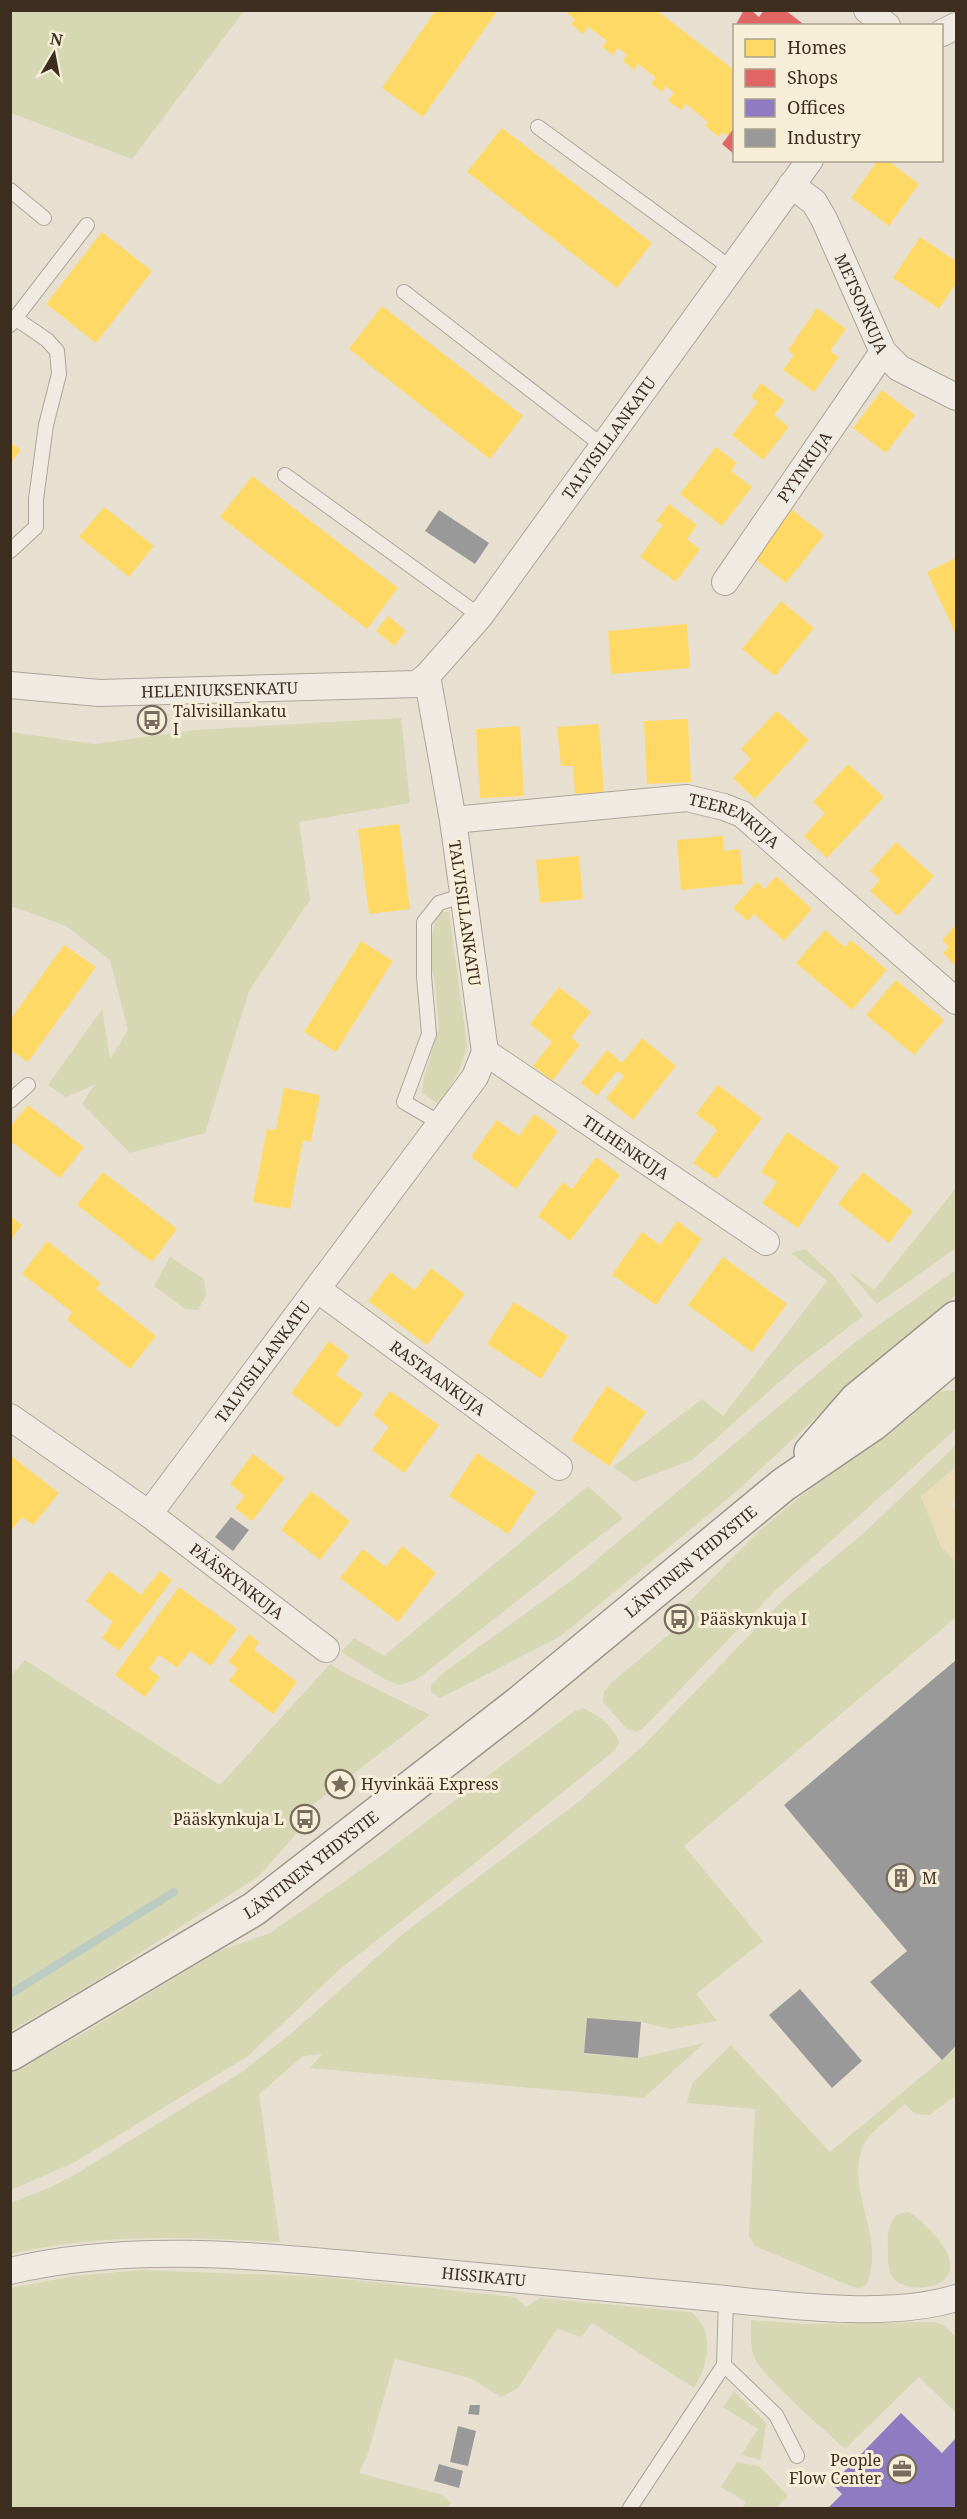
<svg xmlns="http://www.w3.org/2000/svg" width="967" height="2519" font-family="'Noto Serif',serif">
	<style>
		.green { fill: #d6d7b3 }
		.sand { fill: #eadcb9 }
		.homes { fill: #ffd966 }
		.shops { fill: #e06666 }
		.offices { fill: #8e7cc3 }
		.industry { fill: #999 }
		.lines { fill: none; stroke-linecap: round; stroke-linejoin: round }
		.stream { stroke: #bcccc2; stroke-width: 8 }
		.service-casing { stroke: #ada599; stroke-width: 16 }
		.minor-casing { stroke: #ada599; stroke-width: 28 }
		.secondary-casing { stroke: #9c958a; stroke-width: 36 }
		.service { stroke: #efebe3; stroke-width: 14 }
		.minor { stroke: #efebe3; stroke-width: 26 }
		.secondary { stroke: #efebe3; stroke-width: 33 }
		.labels { text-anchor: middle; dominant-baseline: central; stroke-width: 6; stroke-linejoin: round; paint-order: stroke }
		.street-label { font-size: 16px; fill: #3d2e20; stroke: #f7eed8 }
		.poi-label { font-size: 16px; fill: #3d2e20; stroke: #f7eed8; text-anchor: start }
	</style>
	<rect width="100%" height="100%" fill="#e7e0d1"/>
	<path class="green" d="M10 11 11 10 244 11 132 159 11 113Z
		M401 718 410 803 299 822 310 900 249 991 205 1133 130 1153 82 1104 94 1085 66 1097 48 1085 102 1009 110 1059 128 1030 110 960 66 926 11 906V732L94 744 196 730Z
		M438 911 449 912 467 1045C462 1069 452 1085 439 1105L422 1093 424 1077 439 1028 435 983 428 953Z
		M956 1188V1248L877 1304 847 1270 874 1290Z
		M805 1249 833 1275 863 1316 795 1368 692 1460 634 1482 613 1467 702 1399 723 1416 827 1281 791 1253Z
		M170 1257 204 1279 206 1295 198 1310 185 1309 154 1286Z
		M956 1270V1295L868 1369 737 1491 561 1636 440 1698 431 1692V1685L444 1672 575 1578 855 1342Z
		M956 1390V1429L775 1591 642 1729 636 1732 627 1729 603 1702 604 1692 611 1683 691 1616 684 1607 760 1530 922 1397 937 1392Z
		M956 1445V1467L921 1497 941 1546 956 1562V1617L684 1846 763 1941 696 1994 717 2021 670 2029 641 2022 587 2019 584 2054 638 2058 704 2043 644 2098 310 2068 322 2054 303 2056 259 2094 280 2242C187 2237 101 2233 11 2254V2203L53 2186 76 2174 242 2072 293 2032 405 1932 582 1799 644 1745 783 1600 865 1532Z
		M588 1486 623 1518 416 1680 400 1685 386 1680 341 1652 354 1638 384 1656Z
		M25 1660 220 1785 330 1664 346 1674 430 1715 297 1817 302 1827 259 1876 106 1975 11 2031 10 1677Z
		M583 1708C597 1714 614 1727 619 1742L615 1750 450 1883 340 1969 248 2056 73 2163 11 2190V2073L87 2031 219 1951 270 1933 371 1863 573 1712Z
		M731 2045 830 2152 956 2048V2095L930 2115 915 2114 905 2104C895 2114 870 2132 864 2144 843 2190 888 2238 866 2285L860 2288 853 2287 767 2251 755 2246 749 2237 755 2109 687 2103 692 2083Z
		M909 2212C924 2222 959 2253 948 2275 940 2290 905 2292 894 2279 888 2272 888 2261 888 2252 887 2237 887 2226 897 2214Z
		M142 2270 324 2277 515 2297 526 2307 540 2298 691 2312C716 2331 708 2365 694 2388L592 2323 581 2337 557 2329 518 2388 501 2397 470 2378 395 2359 367 2456 359 2473 443 2495 451 2503 447 2508H11V2288L73 2276Z
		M751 2320 805 2324 934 2322 943 2325 956 2337V2413L919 2377 845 2449C826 2431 762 2377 754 2357 750 2345 751 2332 751 2320Z
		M734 2391 766 2423 761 2460 741 2455 758 2429 723 2407Z
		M737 2462 759 2466 788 2496 776 2508H742L746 2502 721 2487Z"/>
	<path class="sand" d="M956 1467V1499L950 1505 956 1512V1562L941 1547 921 1496Z"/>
	<path class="homes" d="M436 10H498L423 117 382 88Z
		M569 10H656L734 70V128L728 136 723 132 719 137 705 126 708 122 686 104 681 110 668 101 674 93 666 86 662 92 651 84 656 78 638 64 634 70 623 61 627 55 618 48 613 55 602 47 607 41 588 27 583 34 571 24 575 20 567 13Z
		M502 128 652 243 617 288 467 172Z
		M878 160H887L919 184 889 226 851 198Z
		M102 232 152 271 96 343 46 304Z
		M920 237 956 261V283L939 309 893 278Z
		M382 306 523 416 490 459 349 349Z
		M817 308 846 329 830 351 839 357 814 392 783 370 794 355 788 350Z
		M761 383 785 401 774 415 789 427 763 460 732 435 758 402 751 397Z
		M882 390 915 415 886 453 853 428Z
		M10 442 21 450 10 464Z
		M716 447 737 463 731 471 752 487 722 526 680 494Z
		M252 476 398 588 367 629 220 517Z
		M669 504 697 525 687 539 700 549 676 582 640 557 663 525 656 521Z
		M104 507 154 546 129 577 79 537Z
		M790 508 824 535 786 583 752 557Z
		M956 558V635L927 572Z
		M781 601 814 628 775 676 742 649Z
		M388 616 406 631 394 646 376 631Z
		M687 624 690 668 611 674 608 631Z
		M777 711 809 740 755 799 733 778 751 759 741 749Z
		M688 719 691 782 647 784 644 721Z
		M599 724 604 792 575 794 573 766H561L557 727Z
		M520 726 524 796 480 798 476 729Z
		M848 764 884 797 827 858 804 836 825 813 813 802Z
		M399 824 410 909 369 914 358 829Z
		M723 836 724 851 740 849 743 884 681 890 677 840Z
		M896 842 934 876 898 916 870 891 880 880 870 871Z
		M579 856 583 899 540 903 536 860Z
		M776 876 812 909 784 941 754 914 748 921 733 908 757 882 765 889Z
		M956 925V966L943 953 949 947 942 940Z
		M825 930 845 947 851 940 887 970 852 1010 796 963Z
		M361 941 393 961 336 1052 304 1032Z
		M64 945 96 967 28 1062 10 1050V1020Z
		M896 980 944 1020 914 1055 866 1015Z
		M559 987 591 1012 571 1037 580 1045 552 1081 533 1066 552 1042 530 1024Z
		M642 1038 676 1066 633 1120 606 1098 624 1076 617 1071 597 1096 581 1083 607 1050 622 1063Z
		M718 1085 762 1118 716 1179 693 1163 717 1130 696 1114Z
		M284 1088 320 1095 311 1142 303 1140 290 1209 253 1202 267 1129 276 1130Z
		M28 1105 84 1147 60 1178 10 1141V1127Z
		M534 1114 558 1131 516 1189 471 1157 497 1120 519 1136Z
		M787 1132 839 1167 798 1228 762 1203 777 1182 761 1172Z
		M596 1157 620 1175 570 1241 538 1216 563 1182 572 1189Z
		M103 1172 177 1229 152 1262 77 1205Z
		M863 1172 913 1211 889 1243 838 1204Z
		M10 1216 22 1225 10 1241Z
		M677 1221 702 1239 656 1305 612 1275 642 1232 660 1245Z
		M47 1241 101 1283 96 1289 156 1336 130 1369 67 1320 72 1312 22 1274Z
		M723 1257 787 1304 752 1352 688 1305Z
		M431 1268 465 1294 427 1345 368 1301 390 1272 415 1290Z
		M514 1302 568 1336 541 1379 487 1344Z
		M329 1341 349 1356 336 1375 363 1394 338 1428 291 1393Z
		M607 1386 646 1412 609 1466 571 1440Z
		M390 1391 439 1425 404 1473 372 1450 389 1427 373 1415Z
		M477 1453 536 1492 508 1534 449 1496Z
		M253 1454 285 1478 252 1521 235 1508 245 1496 230 1484Z
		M10 1455 59 1493 33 1525 22 1517 10 1532Z
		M311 1491 350 1521 320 1560 281 1530Z
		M402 1546 436 1573 398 1622 340 1578 363 1549 386 1567Z
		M109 1571 141 1595 160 1571 172 1580 119 1651 102 1638 113 1622 86 1601Z
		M179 1587 237 1629 211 1666 190 1651 177 1668 159 1655 149 1669 160 1677 145 1697 115 1675Z
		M249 1634 259 1642 254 1650 297 1682 273 1714 229 1681 238 1669 228 1662Z"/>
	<path class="shops" d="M744 10H751L759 17 764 10H785L806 26H735Z
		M734 128V154L722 144Z"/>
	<path class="offices" d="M901 2413 942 2453 956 2438V2508H828L842 2494 832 2484Z"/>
	<path class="industry" d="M439 510 489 543 475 564 425 531Z
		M231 1517 249 1530 233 1551 215 1537Z
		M956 1660V2046L942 2060 870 1982 907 1951 784 1805Z
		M800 1989 862 2061 832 2088 769 2015Z
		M587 2018 641 2022 638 2058 584 2053Z
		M470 2405H480L479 2415 468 2414Z
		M458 2426 476 2431 468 2466 450 2462Z
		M439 2464 463 2471 459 2488 434 2481Z"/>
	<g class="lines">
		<path class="stream" d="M10 1994 174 1892"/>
		<g class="service-casing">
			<path id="service" d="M538 127 731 268
				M10 190 44 218
				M404 292 603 446
				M10 325 87 225
				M285 475 480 616
				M10 551 36 527V499L46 425 59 374 57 351 47 340 15 318
				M10 1101 28 1085
				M440 1123 404 1102 429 1034 424 976V922L439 903 462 896
				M724 2365 776 2415 797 2456
				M630 2508 724 2365 726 2299"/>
		</g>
		<g class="minor-casing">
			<g id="minor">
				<path d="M867 10 887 26"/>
				<path d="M942 33 956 26"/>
				<path id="s1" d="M791 185 814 202 824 219 883 352 899 368 956 397"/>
				<path id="s2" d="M725 582 883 352"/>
				<path id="s3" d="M10 685 99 693 417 684 427 676 480 616 810 160"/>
				<path id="s4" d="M453 820 687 798 724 807 742 814 956 1001"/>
				<path id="s5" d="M485 1052 766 1242"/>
				<path id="s6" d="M317 1289 559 1467"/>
				<path id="s7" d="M10 1417 149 1514 326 1649"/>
				<path id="s8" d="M149 1514 475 1077 485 1052 453 820 427 676"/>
				<path id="s9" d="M10 2271C132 2242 258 2256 381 2267 489 2277 597 2287 705 2297 778 2304 886 2320 956 2298"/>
			</g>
		</g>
		<g class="secondary-casing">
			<g id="secondary">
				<path d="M811 1452 856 1400 956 1318"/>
				<path id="s10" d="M10 2054 254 1909 518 1704 783 1485 874 1423 956 1354"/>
			</g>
		</g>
		<use href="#service" class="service"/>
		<use href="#minor" class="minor"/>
		<use href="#secondary" class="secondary"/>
	</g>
	<defs>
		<g id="bus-ring" transform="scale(1.5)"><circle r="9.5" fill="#f7eed8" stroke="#786c5e" stroke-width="1.5"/><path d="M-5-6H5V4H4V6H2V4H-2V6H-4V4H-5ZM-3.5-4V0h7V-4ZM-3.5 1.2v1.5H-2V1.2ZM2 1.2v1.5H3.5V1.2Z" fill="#786c5e"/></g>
		<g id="sight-ring" transform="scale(1.5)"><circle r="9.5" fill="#f7eed8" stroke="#786c5e" stroke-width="1.5"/><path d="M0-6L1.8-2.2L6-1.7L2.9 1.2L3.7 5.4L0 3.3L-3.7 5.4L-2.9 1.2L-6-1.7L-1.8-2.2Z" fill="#786c5e"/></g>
		<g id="building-ring" transform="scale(1.5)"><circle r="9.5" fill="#f7eed8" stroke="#786c5e" stroke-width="1.5"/><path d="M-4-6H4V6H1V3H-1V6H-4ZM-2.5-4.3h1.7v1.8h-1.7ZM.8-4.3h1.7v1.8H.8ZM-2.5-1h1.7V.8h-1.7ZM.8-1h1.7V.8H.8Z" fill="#786c5e"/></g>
		<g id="office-ring" transform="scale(1.5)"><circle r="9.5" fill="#f7eed8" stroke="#786c5e" stroke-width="1.5"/><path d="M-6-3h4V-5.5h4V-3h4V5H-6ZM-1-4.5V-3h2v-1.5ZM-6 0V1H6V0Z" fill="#786c5e"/></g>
	</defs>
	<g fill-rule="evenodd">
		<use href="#bus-ring" x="152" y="720"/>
		<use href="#bus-ring" x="679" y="1619"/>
		<use href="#sight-ring" x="340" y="1784"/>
		<use href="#bus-ring" x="305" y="1819"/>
		<use href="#building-ring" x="901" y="1878"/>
		<use href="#office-ring" x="902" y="2469"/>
	</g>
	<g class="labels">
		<g class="street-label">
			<text stroke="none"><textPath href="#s1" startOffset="141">METSONKUJA</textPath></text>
			<text stroke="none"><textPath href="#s3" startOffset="720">TALVISILLANKATU</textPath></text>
			<text stroke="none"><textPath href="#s2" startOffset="140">PYYNKUJA</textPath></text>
			<text stroke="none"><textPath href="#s3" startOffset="210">HELENIUKSENKATU</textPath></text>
			<text stroke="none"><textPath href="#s4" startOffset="288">TEERENKUJA</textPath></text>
			<text transform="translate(465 913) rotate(82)">TALVISILLANKATU</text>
			<text stroke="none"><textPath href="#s5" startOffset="170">TILHENKUJA</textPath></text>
			<text stroke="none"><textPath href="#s8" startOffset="190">TALVISILLANKATU</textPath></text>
			<text stroke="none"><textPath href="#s6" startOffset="150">RASTAANKUJA</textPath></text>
			<text stroke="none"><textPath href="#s10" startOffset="842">LÄNTINEN YHDYSTIE</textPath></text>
			<text stroke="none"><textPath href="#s7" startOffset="280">PÄÄSKYNKUJA</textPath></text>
			<text stroke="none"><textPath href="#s10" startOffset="356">LÄNTINEN YHDYSTIE</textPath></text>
			<text stroke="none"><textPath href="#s9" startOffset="476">HISSIKATU</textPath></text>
		</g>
		<g class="poi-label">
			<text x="173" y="711">Talvisillankatu<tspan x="173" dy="18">I</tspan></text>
			<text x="700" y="1619">Pääskynkuja I</text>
			<text x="361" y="1784">Hyvinkää Express</text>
			<text x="284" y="1819" text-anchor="end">Pääskynkuja L</text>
			<text x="922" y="1878">M</text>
			<text x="881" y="2460" text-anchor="end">People<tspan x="881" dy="18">Flow Center</tspan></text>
		</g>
	</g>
	<rect width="967" height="2519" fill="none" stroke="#3d2e20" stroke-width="24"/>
	<rect x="733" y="24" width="210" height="138" fill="#f7eed8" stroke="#ada18e" stroke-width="1.5"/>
	<rect x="745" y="39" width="30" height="18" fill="#ffd966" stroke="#ada18e" stroke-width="1.5"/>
	<text x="787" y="54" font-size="18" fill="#3d2e20">Homes</text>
	<rect x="745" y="69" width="30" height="18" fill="#e06666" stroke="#ada18e" stroke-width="1.5"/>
	<text x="787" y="84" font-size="18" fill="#3d2e20">Shops</text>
	<rect x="745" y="99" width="30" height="18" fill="#8e7cc3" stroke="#ada18e" stroke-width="1.5"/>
	<text x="787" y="114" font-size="18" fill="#3d2e20">Offices</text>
	<rect x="745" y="129" width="30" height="18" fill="#999999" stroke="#ada18e" stroke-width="1.5"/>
	<text x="787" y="144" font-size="18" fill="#3d2e20">Industry</text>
	<g transform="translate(54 54) rotate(10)" stroke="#f7eed8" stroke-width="4.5" paint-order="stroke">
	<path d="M0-4.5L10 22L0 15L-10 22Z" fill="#3d2e20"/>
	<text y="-9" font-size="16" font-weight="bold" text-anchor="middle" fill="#3d2e20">N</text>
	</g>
</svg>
